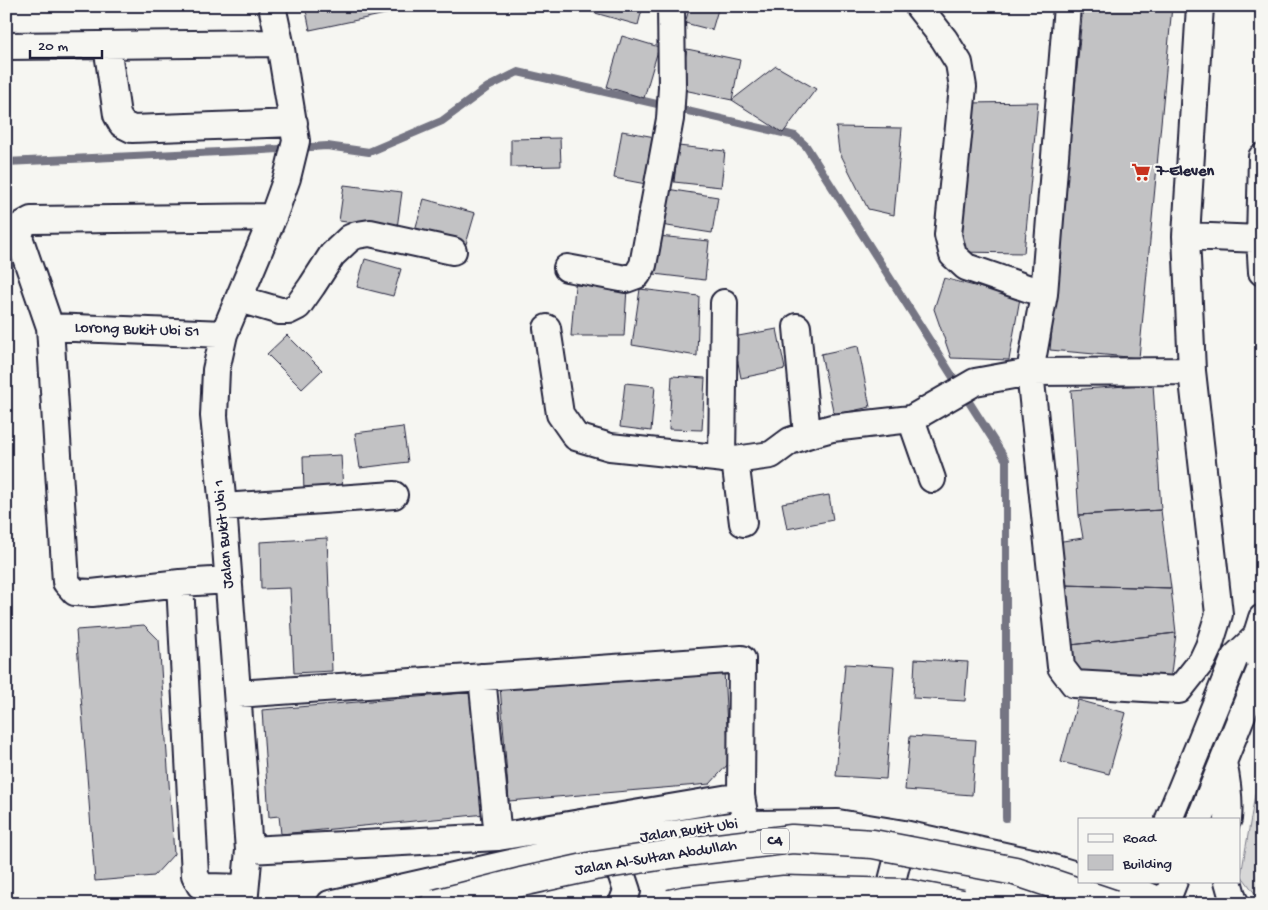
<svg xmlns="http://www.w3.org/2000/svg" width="1268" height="910" font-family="'Gochi Hand',sans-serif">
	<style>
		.green { fill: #d7d7d7; stroke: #7c7c89 }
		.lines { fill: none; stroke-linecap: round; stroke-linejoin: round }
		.stream { stroke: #757583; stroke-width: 8 }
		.building { fill: #c2c2c4; stroke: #22223b }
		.minor-casing { stroke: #22223b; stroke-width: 30 }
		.minor { stroke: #f6f6f2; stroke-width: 26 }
		.major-bridge-casing { stroke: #22223b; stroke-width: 31; stroke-linecap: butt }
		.major-bridge { stroke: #f6f6f2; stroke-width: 28 }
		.labels { text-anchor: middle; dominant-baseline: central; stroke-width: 4.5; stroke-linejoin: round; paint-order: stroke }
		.shield { fill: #f6f6f2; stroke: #626272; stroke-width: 1 }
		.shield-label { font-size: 15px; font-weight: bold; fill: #22223b }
		.poi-label { font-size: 16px; font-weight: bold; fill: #22223b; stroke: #f6f6f2; text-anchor: start }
		.street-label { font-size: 16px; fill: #22223b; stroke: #f6f6f2 }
	</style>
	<rect width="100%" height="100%" fill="#f6f6f2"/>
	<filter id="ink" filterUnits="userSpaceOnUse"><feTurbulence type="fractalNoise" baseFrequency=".02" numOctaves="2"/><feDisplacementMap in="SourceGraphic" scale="10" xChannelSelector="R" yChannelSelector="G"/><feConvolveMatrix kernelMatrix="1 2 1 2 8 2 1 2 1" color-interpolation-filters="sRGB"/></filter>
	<g filter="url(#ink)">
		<path class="green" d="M1262 772V903L1241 875 1256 789Z"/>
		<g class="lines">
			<path class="stream" d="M6 162 263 150 327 146 369 152 442 121 488 87 518 72 783 133 795 136 806 146 958 385
				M969 402 1006 460V818"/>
		</g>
		<path class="building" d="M305 6H423L310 30Z
			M508 6H527V10L508 9Z
			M590 6H643L638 25 588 11Z
			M690 6H719L712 30 685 23Z
			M1083 6H1172L1139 358 1050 350Z
			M622 36 659 47 644 98 607 87Z
			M687 49 740 60 732 100 679 89Z
			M776 66 816 89 783 133 732 100Z
			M1038 102 1024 253 958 252 969 103Z
			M836 127 902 128 894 215 868 209 839 151Z
			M622 131 655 137 646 184 614 178Z
			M560 138 561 166 511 167V139Z
			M678 146 725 151 721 187 674 182Z
			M344 185 402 192 397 228 339 221Z
			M667 189 718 197 712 233 661 225Z
			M424 199 475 213 466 244 415 230Z
			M658 236 709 241 705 280 654 274Z
			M365 259 401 269 393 296 357 287Z
			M944 278 1020 298 1009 360 951 358 934 309Z
			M575 285 627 288 624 336H571Z
			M640 289 699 296 697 356 632 345Z
			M777 329 785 369 741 378 733 337Z
			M287 335 322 370 302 389 267 354Z
			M858 346 870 407 834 415 821 354Z
			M672 376 705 378 702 430 669 429Z
			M625 383 655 386 651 431 620 427Z
			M1153 384 1161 510 1079 515 1071 390Z
			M403 427 408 462 360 468 355 433Z
			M341 455 343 491 304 493 303 457Z
			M829 495 833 520 787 529 782 503Z
			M1161 510 1171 588 1063 585 1056 542 1083 538 1079 515Z
			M327 538 332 671 294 673 290 588 261 589 260 542Z
			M1063 585 1171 588 1176 633 1062 646Z
			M144 625 159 640 174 854 154 876 95 881 76 630Z
			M1176 633 1170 681 1074 677 1062 646Z
			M915 659 968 662 965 701 913 698Z
			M845 664 894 667 886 779 836 776Z
			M724 671 729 763 710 784 509 801 500 686Z
			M477 692 486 814 281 834 279 816 269 817 262 710Z
			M1078 700 1126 713 1109 774 1061 762Z
			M910 736 976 740 972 795 905 790Z"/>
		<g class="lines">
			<g class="minor-casing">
				<path id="minor" d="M918 6 944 39 959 63 963 87 948 235 953 255 966 267 1044 294
					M1067 6 1044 294 1030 372 1061 667 1074 684 1179 690 1202 661 1209 646 1219 614 1192 371 1186 236 1200 6
					M107 45 117 115 122 124 132 129 294 123
					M6 46 280 43
					M1262 157 1260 239 1262 272
					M1186 236 1260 239
					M567 268 626 279 637 275 643 265 670 119 672 87 671 6
					M239 299 280 311H288L298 306 312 286 332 255 350 238 357 235 370 233 453 251
					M50 327 224 334
					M797 327 807 435
					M547 328 560 414 576 437 610 447 735 460 771 455 790 441 807 435 832 428 911 419 975 382 1030 372 1192 371
					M911 419 932 479
					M722 459 724 303
					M735 460 743 523
					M223 507 394 495
					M229 580 180 583 92 593 75 592 66 582 50 327 19 237 22 225 31 220 273 217
					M180 583 195 875 200 885 207 887 245 888
					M482 677 498 837
					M238 694 742 659 741 796
					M1223 762C1227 781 1230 800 1228 819
					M1169 819 1235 657 1256 637
					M1200 819 1261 668 1256 637 1262 618
					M249 850 498 837 741 796 744 813
					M596 852 605 855 621 873 627 891 622 904
					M1100 881 1139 892 1167 904
					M1228 881 1233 899 1236 904
					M244 904 249 850 223 507 214 416 216 370 224 334 273 217 287 178 296 141 280 43 272 6
					M330 904 581 847 746 824 838 823 904 834 1036 863 1079 876
					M886 904 904 834
					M1165 904 1174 881"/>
			</g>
			<use href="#minor" class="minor"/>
			<g class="major-bridge-casing">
				<path id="major-bridge" d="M435 904 521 882 594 866 685 852 792 839 873 844 1015 871 1113 904
					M670 904 683 901 784 890 904 893 962 904"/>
			</g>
			<use href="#major-bridge" class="major-bridge"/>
		</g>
	</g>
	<defs>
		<g id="supermarket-bare" transform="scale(1.5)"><path d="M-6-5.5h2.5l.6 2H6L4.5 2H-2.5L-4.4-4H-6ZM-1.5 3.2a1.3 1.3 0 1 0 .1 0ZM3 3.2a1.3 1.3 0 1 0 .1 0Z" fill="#c8321e" stroke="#f6f6f2" stroke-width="2.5" paint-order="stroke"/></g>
	</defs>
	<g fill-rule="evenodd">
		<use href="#supermarket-bare" x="1141" y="172"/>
	</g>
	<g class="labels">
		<rect class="shield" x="761" y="828.5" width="28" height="25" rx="4"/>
		<g class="shield-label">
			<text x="775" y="841">C4</text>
		</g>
		<g class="poi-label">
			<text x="1156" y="172">7-Eleven</text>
		</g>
		<g class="street-label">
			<text transform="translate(137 331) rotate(2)">Lorong Bukit Ubi 51</text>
			<text transform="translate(225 534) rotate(-95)">Jalan Bukit Ubi 1</text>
			<text transform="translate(689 832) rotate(-8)">Jalan Bukit Ubi</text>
			<text transform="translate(656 859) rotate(-9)">Jalan Al-Sultan Abdullah</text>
		</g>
	</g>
	<rect width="1268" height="910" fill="none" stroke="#f6f6f2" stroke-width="25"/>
	<rect x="12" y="12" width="1243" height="885" fill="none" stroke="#22223b" stroke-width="2" filter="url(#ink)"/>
	<rect x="1078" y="818" width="162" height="65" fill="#f6f6f2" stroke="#a1a1a9"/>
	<rect x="1088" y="834" width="25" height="8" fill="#f6f6f2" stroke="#a1a1a9"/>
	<text x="1123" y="842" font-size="15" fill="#22223b">Road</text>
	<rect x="1088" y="855" width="25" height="15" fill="#c2c2c4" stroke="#a1a1a9"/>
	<text x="1123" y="868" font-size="15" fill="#22223b">Building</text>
	<path d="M30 50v8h72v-8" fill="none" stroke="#22223b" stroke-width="2.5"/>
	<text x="38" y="50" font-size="15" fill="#22223b" stroke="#f6f6f2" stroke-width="4" paint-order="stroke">20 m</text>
</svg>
